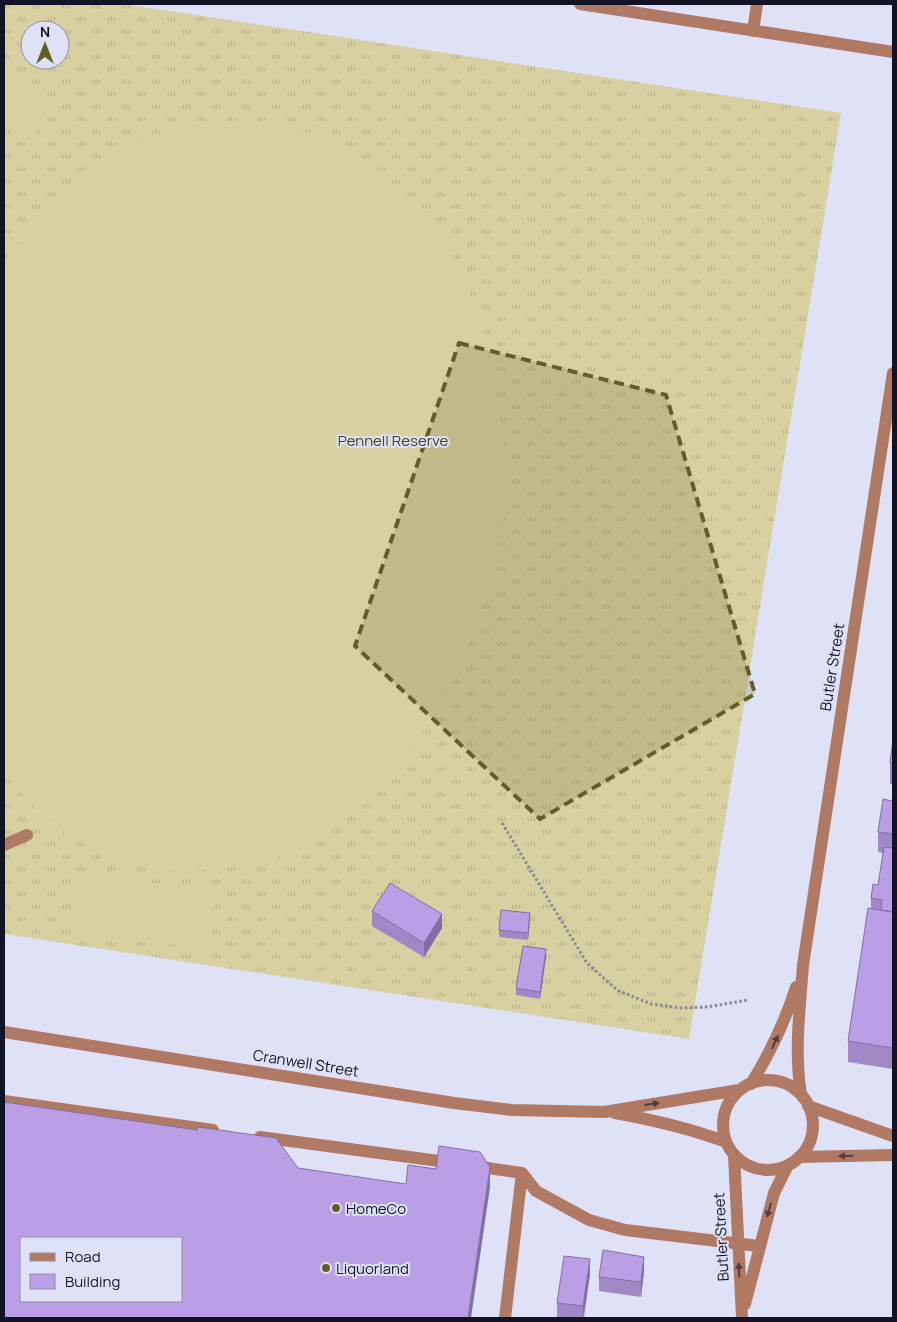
<svg xmlns="http://www.w3.org/2000/svg" width="897" height="1322" font-family="Manrope,sans-serif">
	<style>
		.grass { fill: url(#grass-tufts); fill-rule: evenodd }
		.pitch { fill: #d7d1a2 }
		.lines { fill: none; stroke-linecap: round; stroke-linejoin: round }
		.path { stroke: #86879b; stroke-width: 3; stroke-dasharray: 2.5 2.5; stroke-linecap: butt }
		.service { stroke: #af7964; stroke-width: 12 }
		.minor { stroke: #af7964; stroke-width: 12 }
		.wall { fill: #a088c6 }
		.shaded-wall { fill: #826fa1 }
		.building { fill: #ba9ee6; stroke: #826fa1; fill-rule: evenodd }
		.oneway { fill: #513c3f }
		.marked { fill: #635d29; fill-opacity: 0.2; stroke: #635d29; stroke-width: 4; stroke-dasharray: 10 6; stroke-linejoin: round }
		.poi-dot { fill: #635d29; stroke: #dfe1f6; stroke-width: 2 }
		.labels { text-anchor: middle; dominant-baseline: central; stroke-width: 4; stroke-linejoin: round; paint-order: stroke }
		.park-label { font-size: 15px; fill: #45401d; stroke: #dfe1f6 }
		.street-label { font-size: 15px; fill: #131326; stroke: #dfe1f6 }
		.poi-label { font-size: 15px; fill: #131326; stroke: #dfe1f6; text-anchor: start }
	</style>
	<defs>
		<pattern id="grass-tufts" width="24" height="20" patternUnits="userSpaceOnUse" patternTransform="scale(1.25)"><rect width="24" height="20" fill="#d7d1a2"/><path d="M3 7l-1-3M5 7V3M7 7l1-3M15 17l-1-3M17 17v-4M19 17l1-3" fill="none" stroke="#b8b38b"/></pattern>
	</defs>
	<rect width="100%" height="100%" fill="#dfe1f6"/>
	<path class="grass" d="M4 4H124L841 113 689 1039 4 934ZM30 30H60V60H30Z"/>
	<path class="pitch" d="M4 74 52 112 31 139 4 118Z
		M257 123C296 125 330 139 363 160 451 218 483 304 498 404 503 435 508 467 505 498 500 574 473 645 435 711 425 729 414 747 401 763 382 787 356 808 331 825 317 835 304 846 289 853 264 864 236 867 209 869 191 871 171 872 153 868 121 861 87 847 60 829 38 814 20 792 4 771V262C21 240 37 216 57 197 94 162 142 135 192 128 214 125 236 124 257 123Z
		M80 872 216 893 207 950 71 930Z"/>
	<g class="lines">
		<path class="path" d="M502 823 587 963 617 990 651 1004 680 1008 707 1007 748 1000"/>
		<path class="service" d="M753 31 757 4
			M4 845 27 835
			M4 1101 213 1130
			M260 1137 454 1163
			M474 1166 522 1173 536 1191 589 1220 625 1230 759 1246
			M505 1318 522 1173"/>
		<path class="minor" d="M580 4 893 52
			M4 1032 454 1103 512 1110 604 1112 739 1090
			M723 1125a45 45 0 1 1 90 0a45 45 0 1 1-90 0Z
			M751 1084C770 1053 785 1022 796 987
			M801 1094C794 1051 800 1008 803 965L893 373
			M808 1106 893 1136
			M615 1113C654 1120 689 1128 726 1142
			M734 1155 742 1318
			M799 1157 893 1155
			M745 1304 774 1193 788 1165"/>
	</g>
	<path class="wall" d="M893 740V784H890V763Z
		M893 794V1069L848 1062V1041L871 908V898L878 885 883 853 878 852V832L892 801Z
		M372 911 442 928 424 957 372 926Z
		M530 920 528 940 499 937V930Z
		M546 957 540 999 516 995V988Z
		M644 1271 641 1297 599 1291V1277Z
		M590 1274 584 1318H564L557 1317V1303Z"/>
	<path class="shaded-wall" d="M530 913V920L528 940V933Z
		M442 914V928L424 957V943Z
		M546 949V957L540 999V992Z
		M490 1167V1187L471 1318H468Z
		M644 1257V1271L641 1297V1282Z
		M590 1259V1274L583 1318V1306Z"/>
	<path class="building" d="M893 740V763H890Z
		M893 794V834L878 832 883 799 892 801Z
		M884 847 893 848V912L881 910 882 900 871 898 873 884 878 885Z
		M390 883 442 914 424 943 372 911Z
		M868 908 893 912V1048L848 1041Z
		M501 910 530 913 528 933 499 930Z
		M523 946 546 949 540 992 516 988Z
		M4 1102 197 1130 198 1127 276 1138 298 1168 406 1184 408 1165 436 1169 439 1146 480 1152 490 1167 468 1318H4ZM21 1238H181V1301H21Z
		M603 1250 644 1257 641 1282 599 1277Z
		M564 1256 590 1259 583 1306 557 1303Z"/>
	<defs><path id="oneway-solid" d="M-6-.8H1V-3.2L6.5 0L1 3.2V.8H-6Z" transform="scale(1.25)"/></defs>
	<g class="oneway">
		<use href="#oneway-solid" transform="translate(775 1042) rotate(-66)"/>
		<use href="#oneway-solid" transform="translate(652 1104) rotate(-8)"/>
		<use href="#oneway-solid" transform="translate(846 1156) rotate(178)"/>
		<use href="#oneway-solid" transform="translate(769 1210) rotate(106)"/>
		<use href="#oneway-solid" transform="translate(739 1270) rotate(-93)"/>
	</g>
	<path class="marked" d="M459 343 666 395 755 694 540 819 355 646Z"/>
	<g class="poi-dot">
		<circle cx="336" cy="1208" r="5"/>
		<circle cx="326" cy="1268" r="5"/>
	</g>
	<g class="labels">
		<g class="park-label">
			<text x="393" y="440">Pennell Reserve</text>
		</g>
		<g class="street-label">
			<text transform="translate(832 667) rotate(-81)">Butler Street</text>
			<text transform="translate(306 1063) rotate(9)">Cranwell Street</text>
			<text transform="translate(721 1237) rotate(-93)">Butler Street</text>
		</g>
		<g class="poi-label">
			<text x="346" y="1208">HomeCo</text>
			<text x="336" y="1268">Liquorland</text>
		</g>
	</g>
	<rect width="897" height="1322" fill="none" stroke="#131326" stroke-width="10"/>
	<rect x="20" y="1237" width="162" height="65" fill="#dfe1f6" stroke="#8d8fa3"/>
	<rect x="30" y="1253" width="25" height="8" fill="#af7964" stroke="#8d8fa3"/>
	<text x="65" y="1262" font-size="15" fill="#131326">Road</text>
	<rect x="30" y="1274" width="25" height="15" fill="#ba9ee6" stroke="#8d8fa3"/>
	<text x="65" y="1287" font-size="15" fill="#131326">Building</text>
	<g transform="translate(45 45)"><circle r="24" fill="#dfe1f6" stroke="#8d8fa3"/>
	<path d="M0-4L9 19L0 12L-9 19Z" fill="#635d29"/>
	<text y="-8" font-size="14" font-weight="bold" text-anchor="middle" fill="#131326">N</text>
	</g>
</svg>
